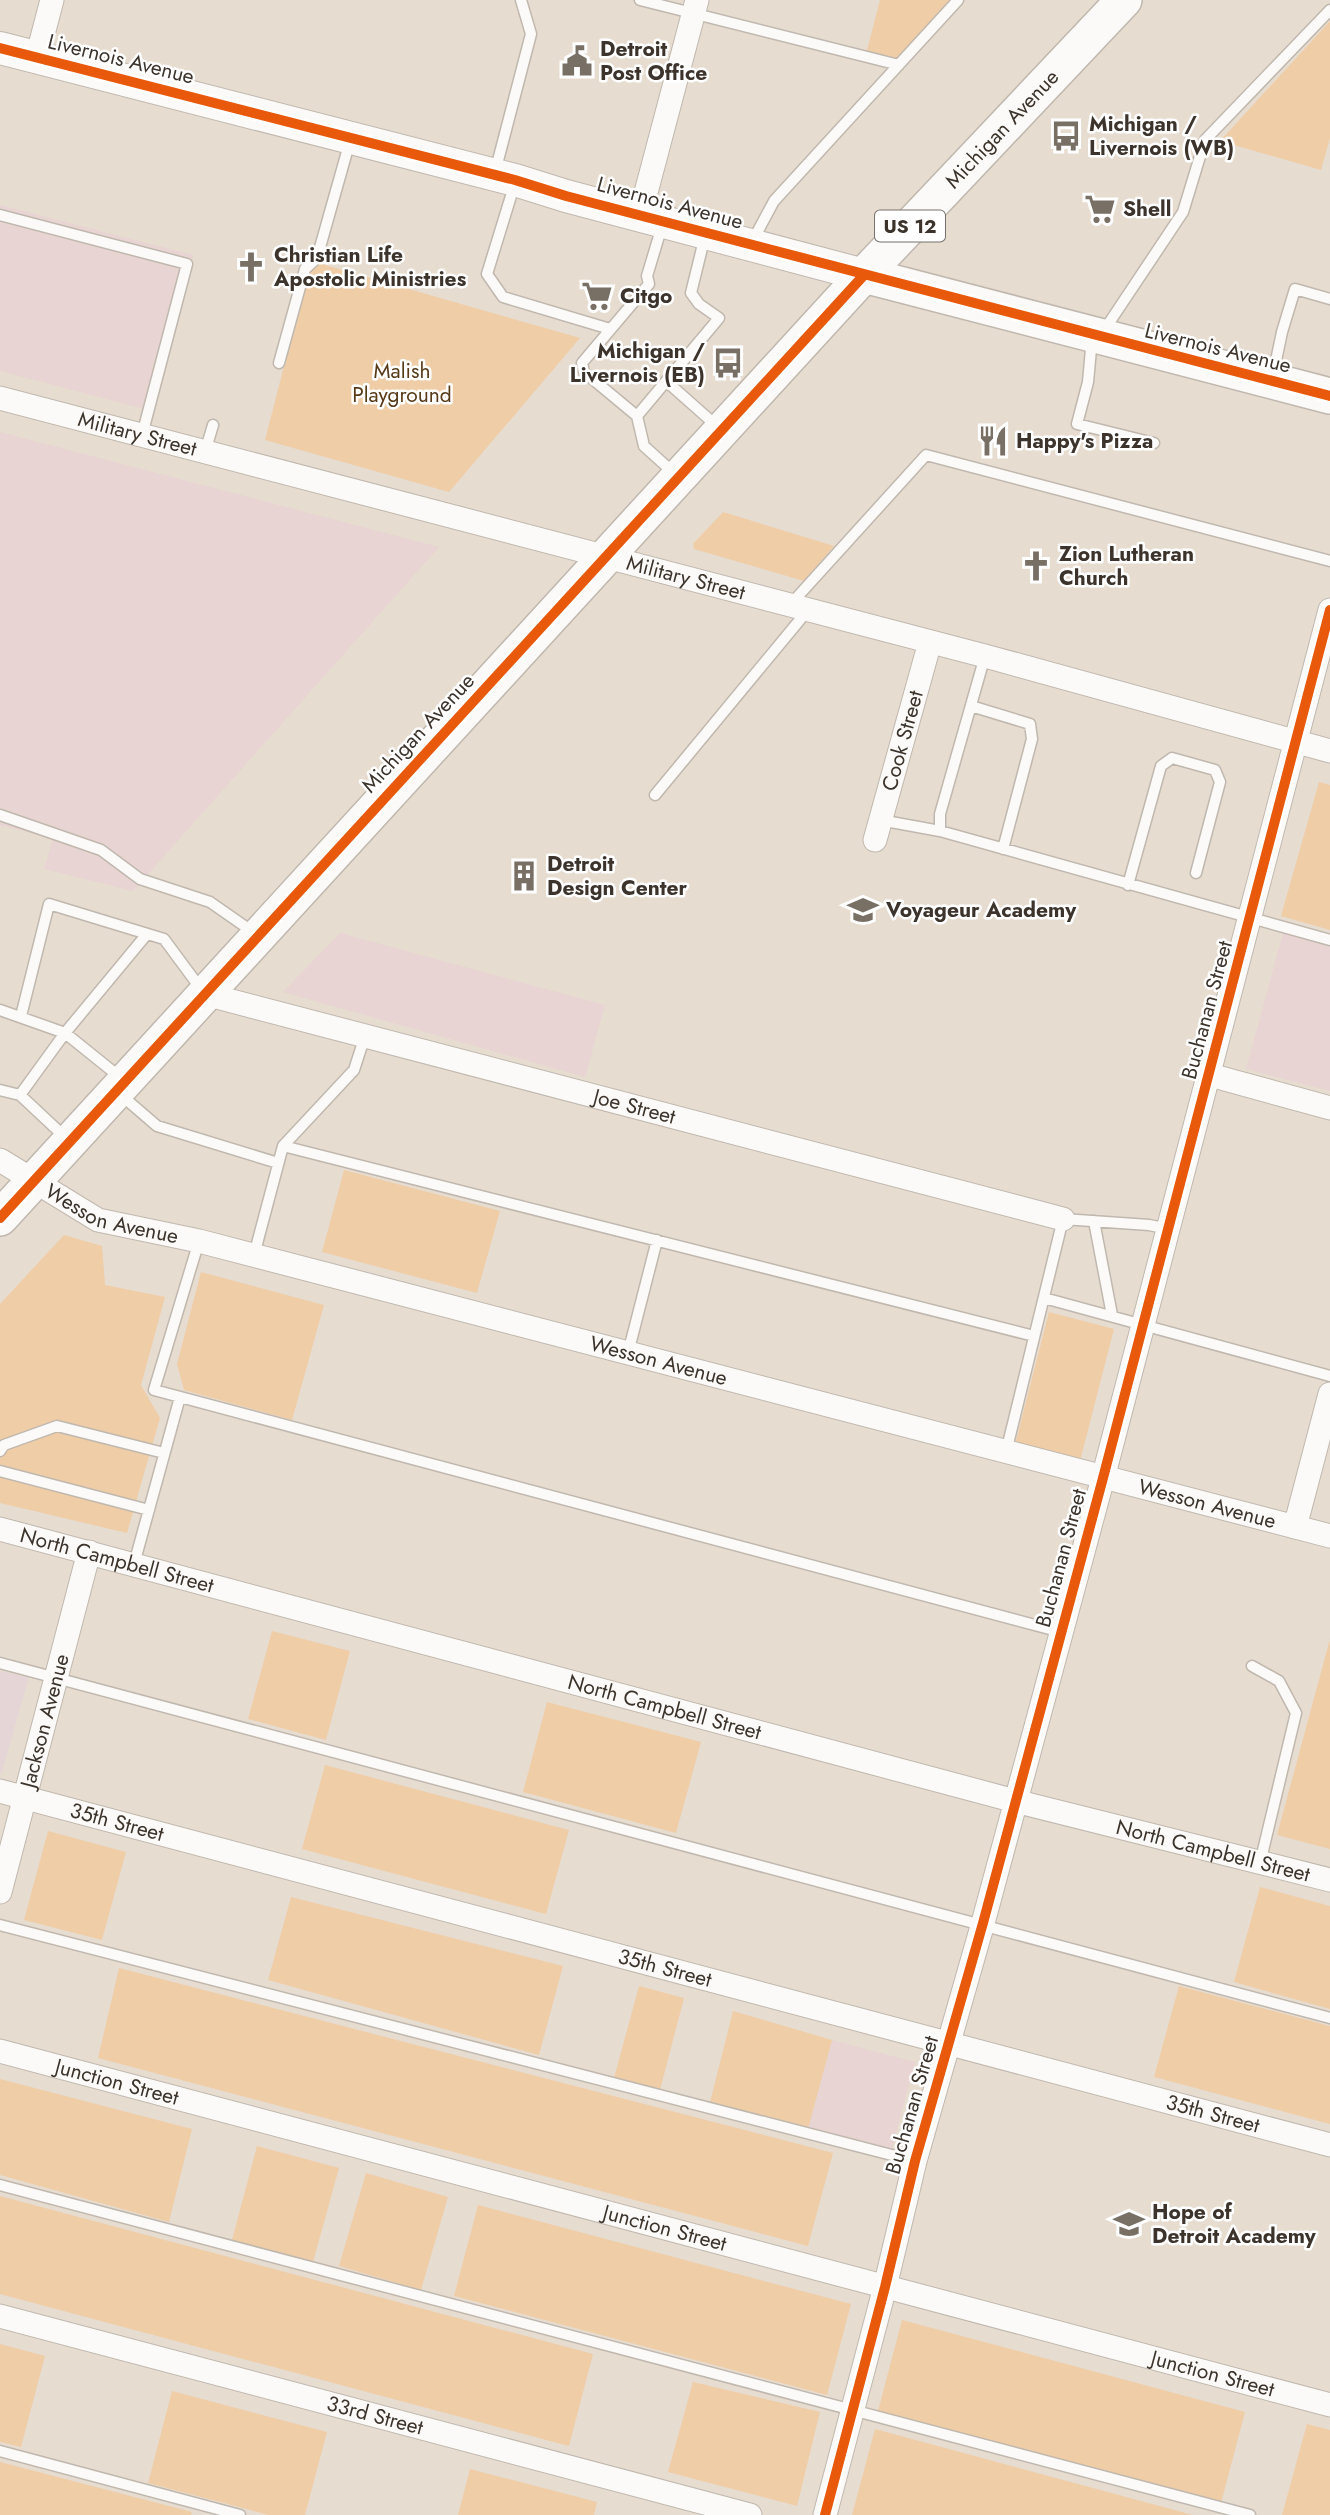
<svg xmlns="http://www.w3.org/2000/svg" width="1330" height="2515" font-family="Jost,sans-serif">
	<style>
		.industrial { fill: #e8d4d2 }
		.medical { fill: #e5d5d7 }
		.green { fill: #efcda7 }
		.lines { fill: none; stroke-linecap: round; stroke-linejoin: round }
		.service-casing { stroke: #c0b8ae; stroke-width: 13 }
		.minor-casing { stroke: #c0b8ae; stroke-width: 25 }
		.secondary-casing { stroke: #c0b8ae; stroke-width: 34 }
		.primary-casing { stroke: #c0b8ae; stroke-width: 38 }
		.service { stroke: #fbfaf8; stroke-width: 10 }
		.minor { stroke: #fbfaf8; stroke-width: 23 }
		.secondary { stroke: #fbfaf8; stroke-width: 32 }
		.primary { stroke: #fbfaf8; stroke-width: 35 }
		.cycleway-casing { stroke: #fff; stroke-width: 15 }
		.cycleway { stroke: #e8590c; stroke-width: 10 }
		.labels { text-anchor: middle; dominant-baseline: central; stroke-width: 5; stroke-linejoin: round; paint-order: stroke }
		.shield { fill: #fff; stroke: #76716b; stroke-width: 2 }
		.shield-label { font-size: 19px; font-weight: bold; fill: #3c342c }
		.poi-label { font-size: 21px; font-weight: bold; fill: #3c342c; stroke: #fff; text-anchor: start }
		.street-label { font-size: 21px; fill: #3c342c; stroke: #fff }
		.park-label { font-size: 21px; fill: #573a18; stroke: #fff }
	</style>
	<rect width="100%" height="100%" fill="#e7dcd0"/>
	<path class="industrial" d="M0 205 193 255 152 411 0 371Z
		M0 432 439 547 133 891 44 869 53 839 0 825Z
		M340 933 605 1005 585 1077 283 992Z
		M1283 933 1330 945V1091L1246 1069Z
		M832 2040 915 2062 891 2151 808 2129Z"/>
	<path class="medical" d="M0 1671 29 1677 2 1772H0Z"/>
	<path class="green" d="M880 0H958L899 63 866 54Z
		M1330 21V138L1321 170 1220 141Z
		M311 261 580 338 449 492 265 440Z
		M723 512 834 546 804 581 694 549 693 544Z
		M1319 782 1330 785V930L1281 916Z
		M344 1170 500 1211 477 1293 322 1252Z
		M64 1235 102 1246 105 1285 165 1297 141 1385 160 1418 127 1533 0 1503V1304Z
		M201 1272 324 1305 292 1420 184 1390 177 1364Z
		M1049 1312 1114 1329 1080 1461 1015 1445Z
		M272 1631 350 1651 326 1740 248 1719Z
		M1330 1639V1849L1277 1835Z
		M547 1702 701 1742 676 1833 523 1792Z
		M325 1765 569 1830 546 1914 302 1849Z
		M48 1831 126 1852 102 1940 24 1920Z
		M1260 1887 1330 1906V2009L1234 1982Z
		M291 1897 563 1966 539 2055 268 1980Z
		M119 1968 833 2153 808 2246 98 2058Z
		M639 1986 684 1998 660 2090 614 2078Z
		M1179 1986 1330 2026V2124L1154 2077Z
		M733 2011 832 2040 808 2129 710 2102Z
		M0 2079 192 2129 169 2222 0 2175Z
		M257 2146 339 2168 313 2262 232 2240Z
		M366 2173 448 2197 421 2290 339 2266Z
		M0 2196 593 2354 569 2446 0 2294Z
		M478 2205 851 2304 827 2395 454 2296Z
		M902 2320 1245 2412 1221 2503 878 2411Z
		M0 2344 45 2356 21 2447 0 2442Z
		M693 2382 820 2412 797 2506 668 2472Z
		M172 2391 327 2432 305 2515H269L148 2483Z
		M1307 2424 1330 2430V2515H1282Z
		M875 2429 1193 2515H852Z
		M0 2462 192 2512 191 2515H0Z
		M470 2469 597 2502 594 2515H458Z"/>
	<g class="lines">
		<g class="service-casing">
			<path id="service" d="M640 0 899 65
				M495 172 531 34 521 0
				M515 183 487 274 503 297 610 329
				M0 215 187 264 142 435
				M752 242 774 201 958 0
				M1103 332 1183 212 1205 140 1330 10
				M1092 338 1088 382 1077 424 1154 443
				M279 363 305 269 317 258 350 141
				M1273 375 1282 332 1295 289 1330 299
				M666 381 719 428
				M637 416 584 372 582 363 649 284 647 276 662 226
				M205 452 213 425
				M676 475 644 446 637 416 719 318 699 304 691 293 705 236
				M790 605 926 455 1330 561
				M971 706 1030 724 1032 739 1003 849
				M655 795 808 610
				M0 815 101 850 140 879 210 902 253 932
				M880 820 940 831 1330 940
				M940 831V814L985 656
				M1128 885 1161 766 1172 758 1215 770 1220 782 1196 873
				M0 1010 65 1033 121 1078
				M21 1016 49 904 164 939 201 989
				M0 1090 20 1095 67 1139
				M20 1095 65 1033 147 934
				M121 1095 157 1126 278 1163
				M283 1146 1034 1336
				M1094 1221 1112 1315
				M199 1241 154 1390 1061 1632
				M254 1255 283 1146 354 1070 365 1036
				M1044 1298 1330 1376
				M628 1353 657 1240
				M0 1451 4 1445 57 1426 164 1453
				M1006 1452 1063 1219 1149 1225 1169 1229
				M0 1471 149 1510
				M134 1564 180 1397
				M0 1663 1330 2018
				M1252 1666 1279 1681 1296 1713 1260 1863
				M0 1925 915 2161
				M0 2185 1250 2515
				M0 2451 240 2515"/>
		</g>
		<g class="minor-casing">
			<g id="minor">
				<path d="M37 57 52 0"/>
				<path d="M640 215 697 0"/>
				<path id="s1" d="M0 398 985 656 1330 751"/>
				<path id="s2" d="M875 840 930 642"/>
				<path id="s3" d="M205 994 1063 1219"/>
				<path d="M1210 1075 1330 1108"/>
				<path id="s4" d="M0 1160 98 1220 199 1241 1330 1536"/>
				<path d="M1295 1527 1330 1394"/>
				<path id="s5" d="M0 1529 1015 1801 1330 1880"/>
				<path id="s6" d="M0 1791 1330 2145"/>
				<path id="s7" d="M0 1892 89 1552"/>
				<path id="s8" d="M0 2051 1330 2405"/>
				<path id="s9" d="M0 2316 750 2515"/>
				<path d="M825 2515 885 2287 915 2161 983 1923 1103 1478 1330 610"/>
			</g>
		</g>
		<g class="secondary-casing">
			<path id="secondary" d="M0 48 515 180 566 196 864 275"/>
		</g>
		<g class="primary-casing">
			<g id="primary">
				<path d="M864 275 1330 396"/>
				<path id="s10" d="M0 1218 864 275 1124 0"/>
			</g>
		</g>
		<use href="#service" class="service"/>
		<use href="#minor" class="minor"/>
		<use href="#secondary" class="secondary"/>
		<use href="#primary" class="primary"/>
		<g class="cycleway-casing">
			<path id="cycleway" d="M0 48 515 180 566 196 1330 396
				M0 1218 864 275
				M825 2515 885 2287 915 2161 983 1923 1103 1478 1330 610"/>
		</g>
		<use href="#cycleway" class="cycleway"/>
	</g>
	<defs>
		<g id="civic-bare" transform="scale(2.415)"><path d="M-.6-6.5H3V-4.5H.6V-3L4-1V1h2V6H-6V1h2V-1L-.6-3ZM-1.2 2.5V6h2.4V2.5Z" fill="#786f65" stroke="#fff" stroke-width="2.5" paint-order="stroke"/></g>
		<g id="bus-bare" transform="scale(2.415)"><path d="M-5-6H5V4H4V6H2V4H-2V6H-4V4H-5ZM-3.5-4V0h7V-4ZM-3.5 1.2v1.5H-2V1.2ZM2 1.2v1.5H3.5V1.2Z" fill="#786f65" stroke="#fff" stroke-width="2.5" paint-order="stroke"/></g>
		<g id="supermarket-bare" transform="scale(2.415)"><path d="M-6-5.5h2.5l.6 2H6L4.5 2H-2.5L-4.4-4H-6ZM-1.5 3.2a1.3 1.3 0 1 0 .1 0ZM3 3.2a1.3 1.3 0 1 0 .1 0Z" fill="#786f65" stroke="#fff" stroke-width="2.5" paint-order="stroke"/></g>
		<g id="church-bare" transform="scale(2.415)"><path d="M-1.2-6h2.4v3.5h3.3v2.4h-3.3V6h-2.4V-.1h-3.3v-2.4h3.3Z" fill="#786f65" stroke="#fff" stroke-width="2.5" paint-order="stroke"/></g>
		<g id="restaurant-bare" transform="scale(2.415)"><path d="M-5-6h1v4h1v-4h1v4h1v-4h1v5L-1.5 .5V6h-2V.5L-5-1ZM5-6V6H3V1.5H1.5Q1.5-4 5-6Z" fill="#786f65" stroke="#fff" stroke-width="2.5" paint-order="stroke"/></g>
		<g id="building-bare" transform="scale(2.415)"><path d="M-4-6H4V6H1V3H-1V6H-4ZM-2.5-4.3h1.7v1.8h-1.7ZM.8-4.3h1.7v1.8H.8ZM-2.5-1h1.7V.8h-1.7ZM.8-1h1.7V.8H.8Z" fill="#786f65" stroke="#fff" stroke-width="2.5" paint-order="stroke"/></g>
		<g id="school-bare" transform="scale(2.415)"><path d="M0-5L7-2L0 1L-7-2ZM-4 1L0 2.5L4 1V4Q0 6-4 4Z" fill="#786f65" stroke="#fff" stroke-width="2.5" paint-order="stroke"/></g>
	</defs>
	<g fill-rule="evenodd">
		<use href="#civic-bare" x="577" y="61"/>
		<use href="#bus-bare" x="1066" y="136"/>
		<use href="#supermarket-bare" x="1100" y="209"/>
		<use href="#church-bare" x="251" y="267"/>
		<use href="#supermarket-bare" x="597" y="296"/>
		<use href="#bus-bare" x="728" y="363"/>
		<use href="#restaurant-bare" x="993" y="441"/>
		<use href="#church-bare" x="1036" y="566"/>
		<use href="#building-bare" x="524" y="876"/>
		<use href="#school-bare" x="863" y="910"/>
		<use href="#school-bare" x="1129" y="2224"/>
	</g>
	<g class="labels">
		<rect class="shield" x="875" y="210.5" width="70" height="31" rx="5"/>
		<g class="shield-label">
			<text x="910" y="226">US 12</text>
		</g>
		<g class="poi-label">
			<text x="600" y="49">Detroit<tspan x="600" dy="24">Post Office</tspan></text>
			<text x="1089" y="124">Michigan /<tspan x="1089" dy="24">Livernois (WB)</tspan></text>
			<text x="1123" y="209">Shell</text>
			<text x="274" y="255">Christian Life<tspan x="274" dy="24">Apostolic Ministries</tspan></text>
			<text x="620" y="296">Citgo</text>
			<text x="705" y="351" text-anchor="end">Michigan /<tspan x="705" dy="24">Livernois (EB)</tspan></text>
			<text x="1016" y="441">Happy's Pizza</text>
			<text x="1059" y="554">Zion Lutheran<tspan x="1059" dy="24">Church</tspan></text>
			<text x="547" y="864">Detroit<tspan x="547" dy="24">Design Center</tspan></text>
			<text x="886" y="910">Voyageur Academy</text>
			<text x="1152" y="2212">Hope of<tspan x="1152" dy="24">Detroit Academy</tspan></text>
		</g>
		<g class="street-label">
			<text transform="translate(121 59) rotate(14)">Livernois Avenue</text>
			<text stroke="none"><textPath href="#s10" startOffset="1480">Michigan Avenue</textPath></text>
			<text transform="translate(670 203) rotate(15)">Livernois Avenue</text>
			<text transform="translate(1218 348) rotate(14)">Livernois Avenue</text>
			<text stroke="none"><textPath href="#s1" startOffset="142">Military Street</textPath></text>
			<text stroke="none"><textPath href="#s1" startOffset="709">Military Street</textPath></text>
			<text transform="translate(418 733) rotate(-47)">Michigan Avenue</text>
			<text stroke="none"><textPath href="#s2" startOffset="103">Cook Street</textPath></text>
			<text transform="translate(1207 1010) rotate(-75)">Buchanan Street</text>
			<text stroke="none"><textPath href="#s3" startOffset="444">Joe Street</textPath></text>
			<text stroke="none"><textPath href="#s4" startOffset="126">Wesson Avenue</textPath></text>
			<text stroke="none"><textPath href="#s4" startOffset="693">Wesson Avenue</textPath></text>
			<text stroke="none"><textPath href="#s4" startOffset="1260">Wesson Avenue</textPath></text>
			<text transform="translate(1061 1558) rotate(-75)">Buchanan Street</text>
			<text stroke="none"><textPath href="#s5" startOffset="121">North Campbell Street</textPath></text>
			<text stroke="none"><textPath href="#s5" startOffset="688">North Campbell Street</textPath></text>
			<text stroke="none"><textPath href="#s7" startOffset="177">Jackson Avenue</textPath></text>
			<text stroke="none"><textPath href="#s6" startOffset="121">35th Street</textPath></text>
			<text stroke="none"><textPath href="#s5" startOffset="1255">North Campbell Street</textPath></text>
			<text stroke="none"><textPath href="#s6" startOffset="688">35th Street</textPath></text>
			<text stroke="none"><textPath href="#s8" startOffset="121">Junction Street</textPath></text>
			<text transform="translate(912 2105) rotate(-74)">Buchanan Street</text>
			<text stroke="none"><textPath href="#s6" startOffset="1255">35th Street</textPath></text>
			<text stroke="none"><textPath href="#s8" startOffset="688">Junction Street</textPath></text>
			<text stroke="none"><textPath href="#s8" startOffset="1255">Junction Street</textPath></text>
			<text stroke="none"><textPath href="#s9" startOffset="388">33rd Street</textPath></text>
		</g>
		<g class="park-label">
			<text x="402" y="371">Malish<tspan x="402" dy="24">Playground</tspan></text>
		</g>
	</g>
</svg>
